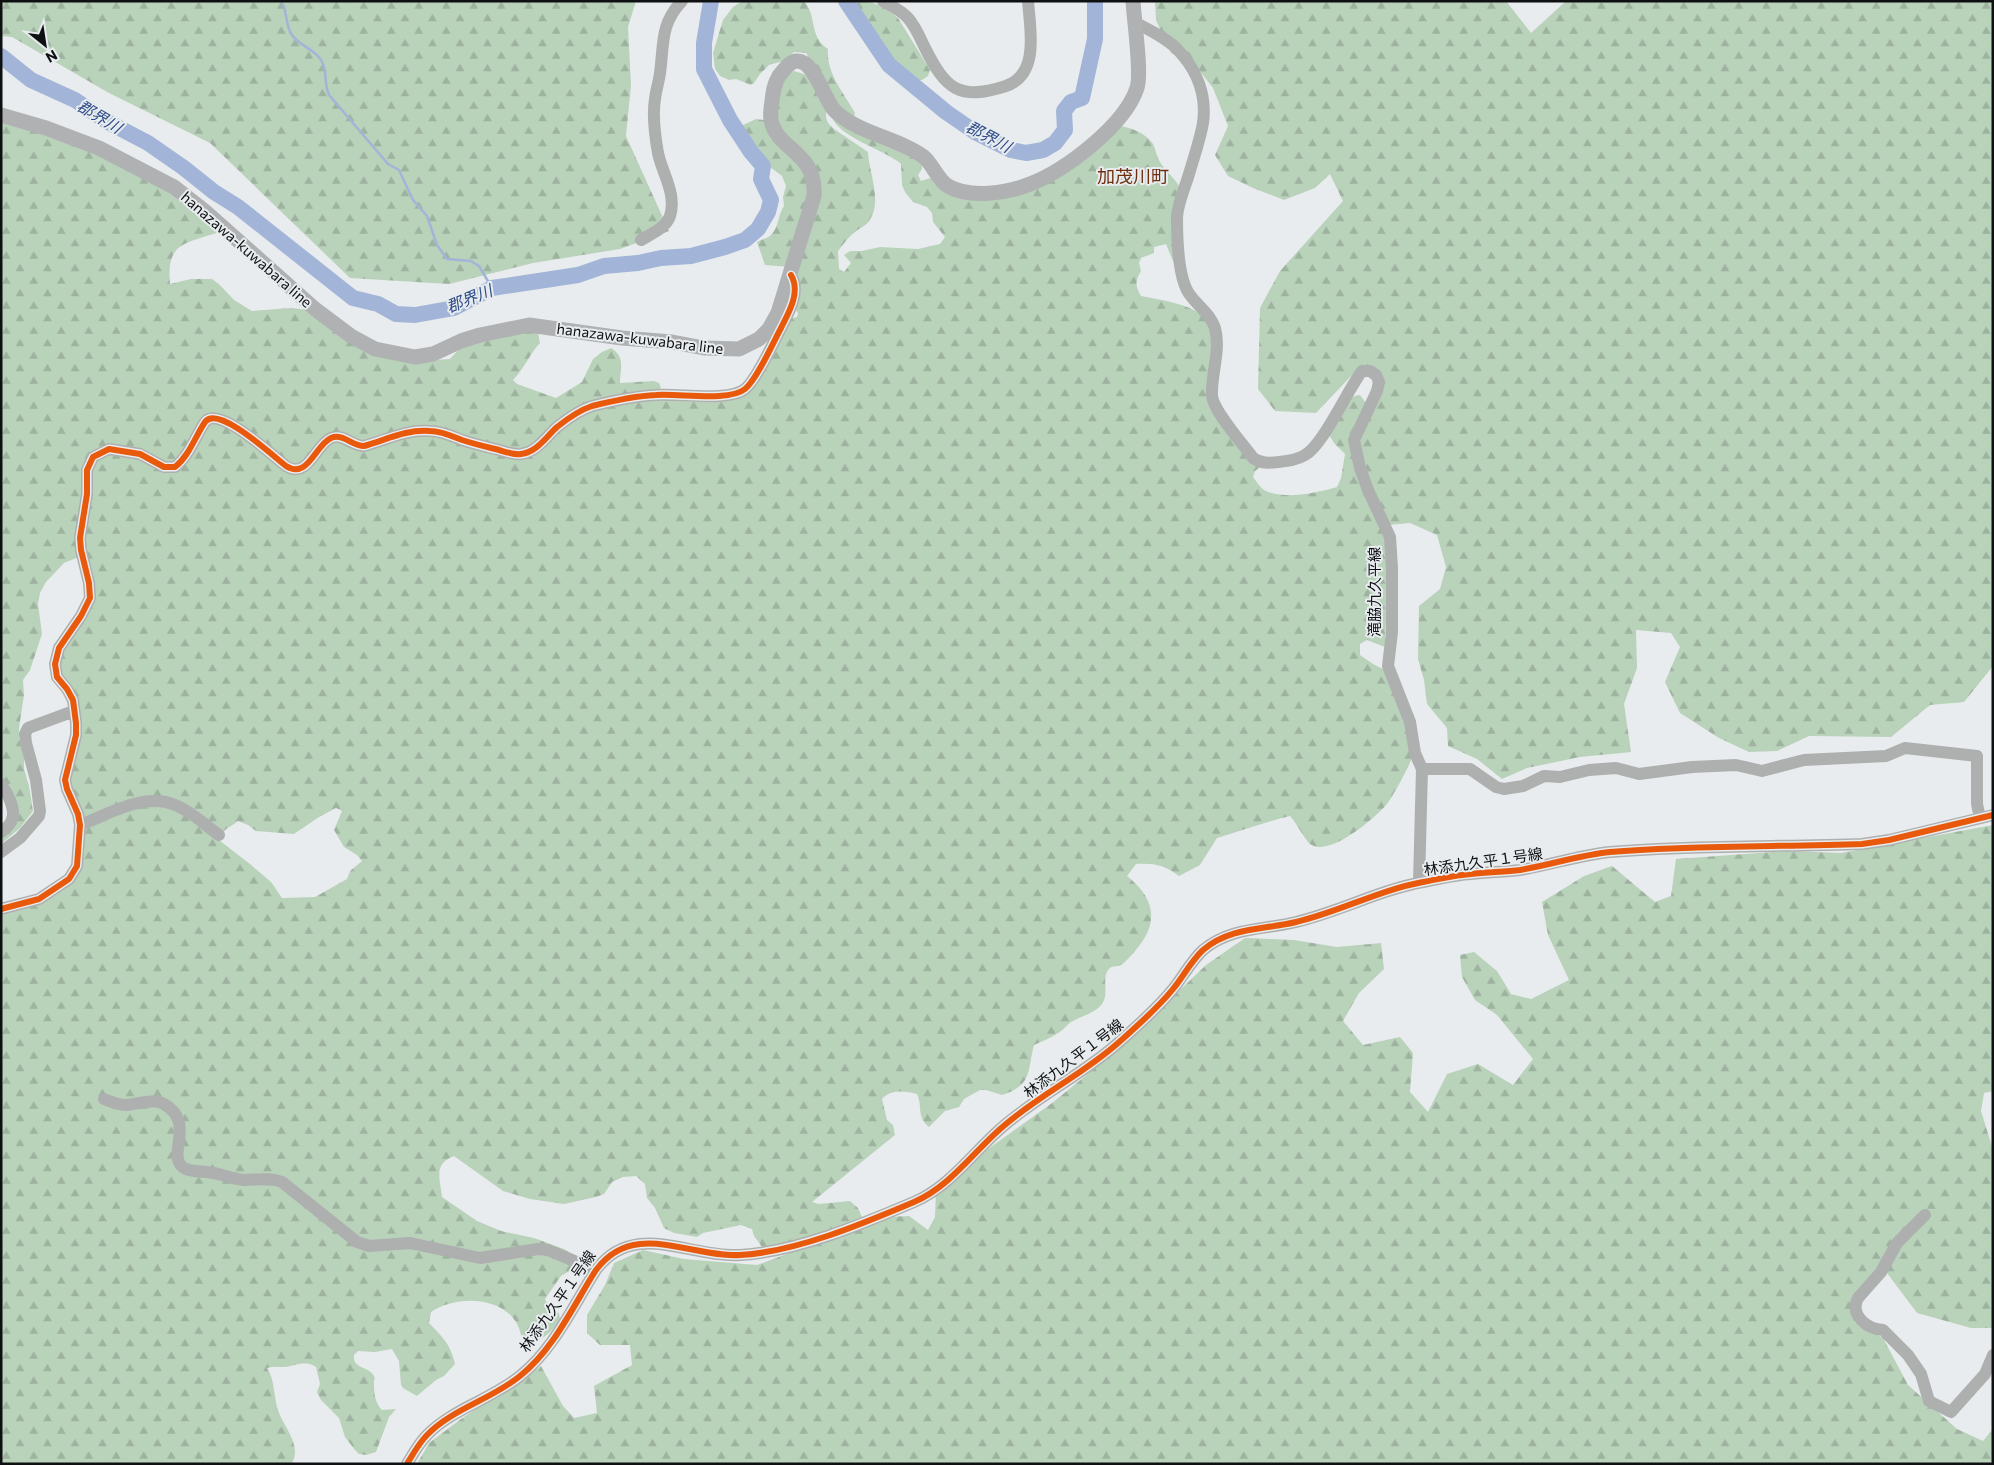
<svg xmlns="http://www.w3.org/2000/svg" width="1994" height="1465" font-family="Commissioner,'Noto Sans JP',sans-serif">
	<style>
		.forest { fill: url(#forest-firs) }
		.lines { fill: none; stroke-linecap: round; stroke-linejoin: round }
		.stream { stroke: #a2b5d8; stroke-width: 2.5 }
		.river { stroke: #a2b5d8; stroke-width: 16 }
		.minor { stroke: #aeafaf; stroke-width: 12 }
		.major { stroke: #b0b1b2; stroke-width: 15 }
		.cycleway-casing { stroke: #e8ecef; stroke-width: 9 }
		.cycleway { stroke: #e8590c; stroke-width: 6 }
		.labels { text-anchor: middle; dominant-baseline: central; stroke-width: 4; stroke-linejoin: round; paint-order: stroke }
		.street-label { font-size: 15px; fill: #0f1011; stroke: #e8ecef }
		.water-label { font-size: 16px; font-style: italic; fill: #2e4d8a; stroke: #e8ecef }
		.quarter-label { font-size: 18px; fill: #6e2f0e; stroke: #e8ecef }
	</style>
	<defs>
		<pattern id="forest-firs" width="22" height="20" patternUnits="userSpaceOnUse" patternTransform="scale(1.25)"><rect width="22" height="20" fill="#b9d2ba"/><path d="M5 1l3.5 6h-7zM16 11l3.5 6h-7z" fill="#9eb39f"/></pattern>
	</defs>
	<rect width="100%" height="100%" fill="#e9ecee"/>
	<path class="forest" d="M1 1H636L628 27 631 85 626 136 669 231 620 249 533 263 449 284 350 278 210 143 109 93 12 37 1 36Z
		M742 1H804C817 15 809 38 828 49 826 73 844 93 855 113L854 118 838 109 806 53 794 52 783 61 769 65 760 74 754 83 751 85 736 79 729 80 720 76 715 69 713 53 723 20 733 7Z
		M854 1C874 1 883 5 898 18L930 70 928 76 922 80H914L905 74 902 68 880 45 869 28 866 17Z
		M1155 1H1506L1531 33 1566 1H1993V666L1964 702 1930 705 1891 737 1809 736 1777 751 1749 752 1719 738 1680 713 1665 682 1680 647 1671 633 1636 630 1637 668 1624 704 1631 752 1580 757 1527 768 1502 779 1477 759 1448 746 1447 728 1427 704 1424 680 1418 659 1419 606 1440 589 1446 567 1437 535 1410 523 1389 525 1368 485 1359 442 1382 375 1354 373 1316 413 1275 411 1258 389 1260 308 1280 271 1343 201 1330 174 1315 188 1284 200 1253 188 1228 176 1215 155 1228 126 1213 88 1195 65 1171 53 1156 20Z
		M794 71 810 76 826 105V117L828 123 834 129 868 152C869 174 883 201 869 221 865 227 859 228 854 233 848 237 843 245 838 251L839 269 844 272 851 263 844 255 850 251H862L880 247 918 249 940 244 945 237 933 222 932 213 927 207 913 202 905 192 902 185 901 164C886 150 833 136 831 113L847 124 913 153 922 160V169L918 175 921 181 933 177C942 191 957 195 973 196 1031 199 1079 164 1119 126 1130 127 1146 133 1153 144 1156 150 1157 159 1162 165 1168 174 1177 180 1181 190L1175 216 1177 260 1173 261 1166 244 1154 247V253L1141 258 1139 263 1141 271C1135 281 1135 286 1141 296 1160 300 1204 305 1211 327 1215 338 1213 356 1212 369 1212 380 1207 391 1210 403 1213 413 1242 448 1250 459L1256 462 1259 468 1255 471 1253 477C1256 481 1261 489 1266 491 1286 500 1316 493 1337 487L1341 478 1345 454 1334 443 1328 433C1336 417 1342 397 1360 395L1366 403 1362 414 1352 431 1351 444 1362 488 1383 528 1389 556 1385 647 1367 640 1360 644V655L1373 664 1385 670C1392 697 1418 717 1416 746 1415 756 1394 795 1387 804 1375 818 1329 858 1310 844 1306 841 1295 821 1290 816 1265 822 1242 831 1217 838L1200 865 1179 876C1164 865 1155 863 1136 864L1127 876C1155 898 1160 923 1135 951 1131 955 1126 962 1121 965 1117 967 1111 965 1108 970 1102 979 1108 990 1104 1000 1100 1012 1083 1015 1073 1021 1067 1024 1064 1030 1058 1033 1051 1038 1042 1041 1034 1045 1027 1071 1033 1085 1002 1095L986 1090H980L964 1099 959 1107 945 1111 929 1127C916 1116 923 1107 917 1094 905 1091 891 1089 882 1099L887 1120 893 1125 895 1135 812 1202 819 1204 850 1201 858 1208 862 1217C839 1226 784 1252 762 1247L754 1236 752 1229 741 1225 703 1233 697 1237 674 1233 664 1228 655 1208 647 1198 645 1184 636 1176 623 1177 612 1182 604 1194 596 1197 564 1204 530 1199 503 1191 454 1156C433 1164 440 1178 442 1197L477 1221 501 1231 534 1238 564 1249 579 1258 573 1269 561 1276 545 1299 550 1309 559 1313 560 1319C555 1327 546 1339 536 1340 531 1341 525 1337 521 1335 513 1296 458 1293 431 1312L429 1323C442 1336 451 1345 455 1364L444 1376 436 1380 417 1396 403 1388 401 1385 399 1361 392 1349 375 1352 358 1351 354 1355C352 1369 369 1366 374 1376 376 1381 373 1379 374 1384 374 1393 375 1403 382 1410L396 1409 389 1417 376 1452 366 1455 359 1454 355 1450 345 1437 339 1418 321 1400 317 1392 320 1384 316 1367C304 1359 296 1366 284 1367 278 1367 273 1366 267 1368 276 1382 273 1398 279 1413 285 1428 303 1448 291 1464H1V912L9 908 35 903 74 879 79 867 81 832 94 822C126 809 151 792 184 813L250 864 271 882 282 898 315 897 347 879 350 871 362 861 357 855 344 847 334 830 342 811 336 808 319 817 294 834 256 831 248 825 238 821C232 826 226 828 221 834 199 818 176 794 146 798 128 801 109 812 92 819L83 816 80 812C77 803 69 793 68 784 67 774 72 764 74 754 79 739 80 721 77 705 74 690 56 677 57 666 59 637 93 621 92 592 92 578 85 565 83 551 81 533 87 515 89 498 90 489 88 480 90 471 90 467 92 461 96 458 116 435 155 471 174 470 193 459 195 428 212 419L221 421 244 435 292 472 303 471 327 443C342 434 349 447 363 449 380 444 397 435 415 433 436 431 452 440 472 446 485 450 499 453 513 457 545 456 560 418 593 409 619 402 647 398 673 396 703 395 722 407 750 388L789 319 797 317 798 313 794 308C797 299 799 291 799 282 799 278 797 275 798 271 801 244 822 208 819 182 814 147 768 140 776 98 778 85 782 78 794 71Z
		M1 119 29 126 148 176 219 232C186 244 166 241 170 284L191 279H212L220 285 234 300 252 311 291 308 311 310 341 332 434 360 450 359 460 348 526 329 538 333 540 343C529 355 524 369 513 380L517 384 556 398 582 382 593 359 602 352 611 348C626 357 620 369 620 383L654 381 659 383 661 388 654 393 592 404 534 445 517 451 445 431 370 443 341 435 299 467 214 415 173 466 140 452 91 456 79 557 64 563 46 582 40 593 38 604 42 634 30 670 23 680 24 695 19 728V738L24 756V769L29 786 33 811 20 828 1 844V833L10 826 1 780Z
		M756 119 764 120 801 163 810 184 790 267 765 265 757 242C762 239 767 239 771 235 779 227 778 214 784 206L783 197 786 186 782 176 762 161 740 129 743 125Z
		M1993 825V1091L1984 1093 1981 1111 1993 1150V1328H1971L1917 1313 1884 1269 1854 1302 1855 1323 1883 1338 1908 1385 1957 1429 1983 1441 1993 1429V1464H417L429 1443 461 1419 541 1366 563 1406 574 1418 597 1413 594 1386 632 1365 630 1345H600L587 1333V1315L605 1285 614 1263 643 1250 684 1259 757 1265 885 1217 909 1216 928 1230 935 1217 936 1191 984 1152 1052 1103 1115 1052 1206 965 1245 938 1294 940 1337 947 1381 943 1384 969 1359 993 1343 1021 1363 1045 1400 1037 1413 1053 1410 1092 1428 1112 1447 1074 1478 1064 1513 1085 1533 1059 1497 1015 1475 1000 1462 977 1460 955 1474 952 1497 971 1511 994 1531 999 1569 980 1548 935 1542 902 1584 876 1612 866 1655 902 1671 896 1676 859 1788 851 1841 853Z"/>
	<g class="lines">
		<path class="stream" d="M281 1C288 12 285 25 292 35 300 47 318 50 323 64 327 74 324 85 329 95L388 164 399 170 413 200 427 216 437 245 447 259 471 261 479 266 492 288"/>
		<path class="river" d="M846 1 889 65 946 112 975 132 1011 150 1026 153 1043 150 1055 143 1065 130 1064 111 1071 102 1082 98 1095 39V1
			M1 56 31 80 75 100 106 121 148 143 184 168 214 192 238 207 353 298 378 304 396 314 415 315 454 308 492 288 578 275 604 266 638 263 661 258 691 256 725 247 745 240 758 229 768 212 771 200 761 179 763 166 751 152 730 120 704 69V43L711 1"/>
		<path class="minor" d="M883 1C892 6 902 11 908 18 916 27 920 38 925 48 946 90 960 101 1006 86 1040 74 1030 29 1028 1
			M1134 22C1148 29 1164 37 1176 48 1196 68 1207 94 1203 123 1200 140 1194 157 1189 174 1185 188 1178 202 1177 217 1177 237 1178 275 1188 292 1196 305 1210 313 1215 328 1221 350 1211 374 1212 395 1212 410 1244 445 1253 458 1262 464 1269 463 1279 462 1288 461 1297 460 1305 455 1323 445 1347 391 1362 371H1370L1376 375 1379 382 1377 391 1354 440 1360 468 1368 490 1390 537 1392 568V632L1388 666 1410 722 1415 753 1422 769 1419 882
			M641 240C651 234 666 228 670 216 677 194 662 173 658 153 655 136 652 116 655 99 656 90 659 81 660 73 664 44 660 24 682 1
			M1422 769H1470L1496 787 1504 789 1523 786 1544 776 1560 777 1589 770 1616 768 1639 774 1692 767 1736 765 1762 771 1804 760 1886 756 1905 748 1977 756V804L1980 818
			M1 784C7 792 16 809 12 819 11 825 5 829 1 832
			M80 825C109 814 144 792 175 805 191 811 205 825 219 835
			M1 852 20 838 39 816 40 811 36 780 26 743 25 734 28 728 74 711
			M1 909 39 899 69 879 77 866 80 825 78 814 67 789 65 780 76 735V723L73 700 67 689 57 677 55 664 59 648 81 616 90 598 89 583 81 550 80 538 87 494V470L93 457 109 449 140 454 164 467H175C189 456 195 437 205 422 218 404 274 457 286 466 308 480 315 445 331 438 343 433 352 446 364 446 386 440 406 429 430 431 441 431 452 436 462 440 474 444 487 447 499 450 506 452 514 455 521 454 537 452 546 437 557 427 567 419 580 410 592 406 612 401 635 396 656 395 678 393 729 402 745 389 757 379 773 343 781 328 789 312 801 292 791 275
			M104 1099C111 1102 119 1105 126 1105 139 1104 152 1098 164 1104 197 1123 165 1156 184 1168 190 1172 200 1171 207 1172 219 1173 232 1179 244 1180 258 1180 269 1177 282 1182L357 1242 369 1246 410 1243 480 1258 538 1249 548 1250 596 1270
			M1925 1215 1897 1243 1881 1272 1858 1298C1849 1315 1867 1329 1883 1330L1908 1355 1921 1374 1929 1401 1951 1412 1985 1374 1993 1355
			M407 1464C413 1454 419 1443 427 1435 452 1409 492 1399 520 1376 554 1349 573 1306 596 1270 634 1219 690 1258 740 1255 796 1252 862 1224 914 1202 949 1187 971 1155 999 1130 1035 1097 1081 1076 1118 1043 1137 1026 1157 1009 1173 989 1183 977 1191 961 1203 950 1230 927 1263 930 1296 922 1339 912 1379 890 1423 882 1439 879 1455 875 1471 874 1487 872 1504 872 1520 870 1550 865 1580 855 1610 852 1693 845 1778 847 1862 844L1889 840 1993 815"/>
		<path class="major" d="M1 115 46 128 99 148 174 187 207 213 315 309 351 336 375 349 415 357 433 354 461 341 480 335 529 325 622 338 672 342 704 348 739 349 759 339 769 329 778 313 814 196C817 151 777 151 771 120 770 114 771 107 772 101 773 92 774 84 779 76 783 71 789 62 796 61 814 59 824 99 834 110 858 134 897 137 924 157 933 165 938 180 948 186 970 199 1008 193 1030 184 1066 170 1125 125 1137 88 1142 74 1134 20 1133 1"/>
		<g class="cycleway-casing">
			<path id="cycleway" d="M1 909 39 899 69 879 77 866 80 825 78 814 67 789 65 780 76 735V723L73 700 67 689 57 677 55 664 59 648 81 616 90 598 89 583 81 550 80 538 87 494V470L93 457 109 449 140 454 164 467H175C189 456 195 437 205 422 218 404 274 457 286 466 308 480 315 445 331 438 343 433 352 446 364 446 386 440 406 429 430 431 441 431 452 436 462 440 474 444 487 447 499 450 506 452 514 455 521 454 537 452 546 437 557 427 567 419 580 410 592 406 612 401 635 396 656 395 678 393 729 402 745 389 757 379 773 343 781 328 789 312 801 292 791 275
				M407 1464C413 1454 419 1443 427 1435 452 1409 492 1399 520 1376 554 1349 573 1306 596 1270 634 1219 690 1258 740 1255 796 1252 862 1224 914 1202 949 1187 971 1155 999 1130 1035 1097 1081 1076 1118 1043 1137 1026 1157 1009 1173 989 1183 977 1191 961 1203 950 1230 927 1263 930 1296 922 1339 912 1379 890 1423 882 1439 879 1455 875 1471 874 1487 872 1504 872 1520 870 1550 865 1580 855 1610 852 1693 845 1778 847 1862 844L1889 840 1993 815"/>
		</g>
		<use href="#cycleway" class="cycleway"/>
	</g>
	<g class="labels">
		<g class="street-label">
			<text transform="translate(247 249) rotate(41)">hanazawa-kuwabara line</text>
			<text transform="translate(640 338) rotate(7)">hanazawa-kuwabara line</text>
			<text transform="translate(1374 592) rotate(-90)">滝脇九久平線</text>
			<text transform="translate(1483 861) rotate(-8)">林添九久平１号線</text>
			<text transform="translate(1073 1058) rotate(-37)">林添九久平１号線</text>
			<text transform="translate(557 1301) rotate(-55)">林添九久平１号線</text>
		</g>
		<g class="water-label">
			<text transform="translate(100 116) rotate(31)">郡界川</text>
			<text transform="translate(989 136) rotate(28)">郡界川</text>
			<text transform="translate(469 298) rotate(-22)">郡界川</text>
		</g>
		<g class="quarter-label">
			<text x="1133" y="176">加茂川町</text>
		</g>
	</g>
	<rect width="1994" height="1465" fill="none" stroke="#0f1011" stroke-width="5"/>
	<g transform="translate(45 45) rotate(150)" stroke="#e8ecef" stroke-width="4" paint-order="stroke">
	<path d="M0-4L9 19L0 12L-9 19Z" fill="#0f1011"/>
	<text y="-8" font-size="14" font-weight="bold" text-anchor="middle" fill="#0f1011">N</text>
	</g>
</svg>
